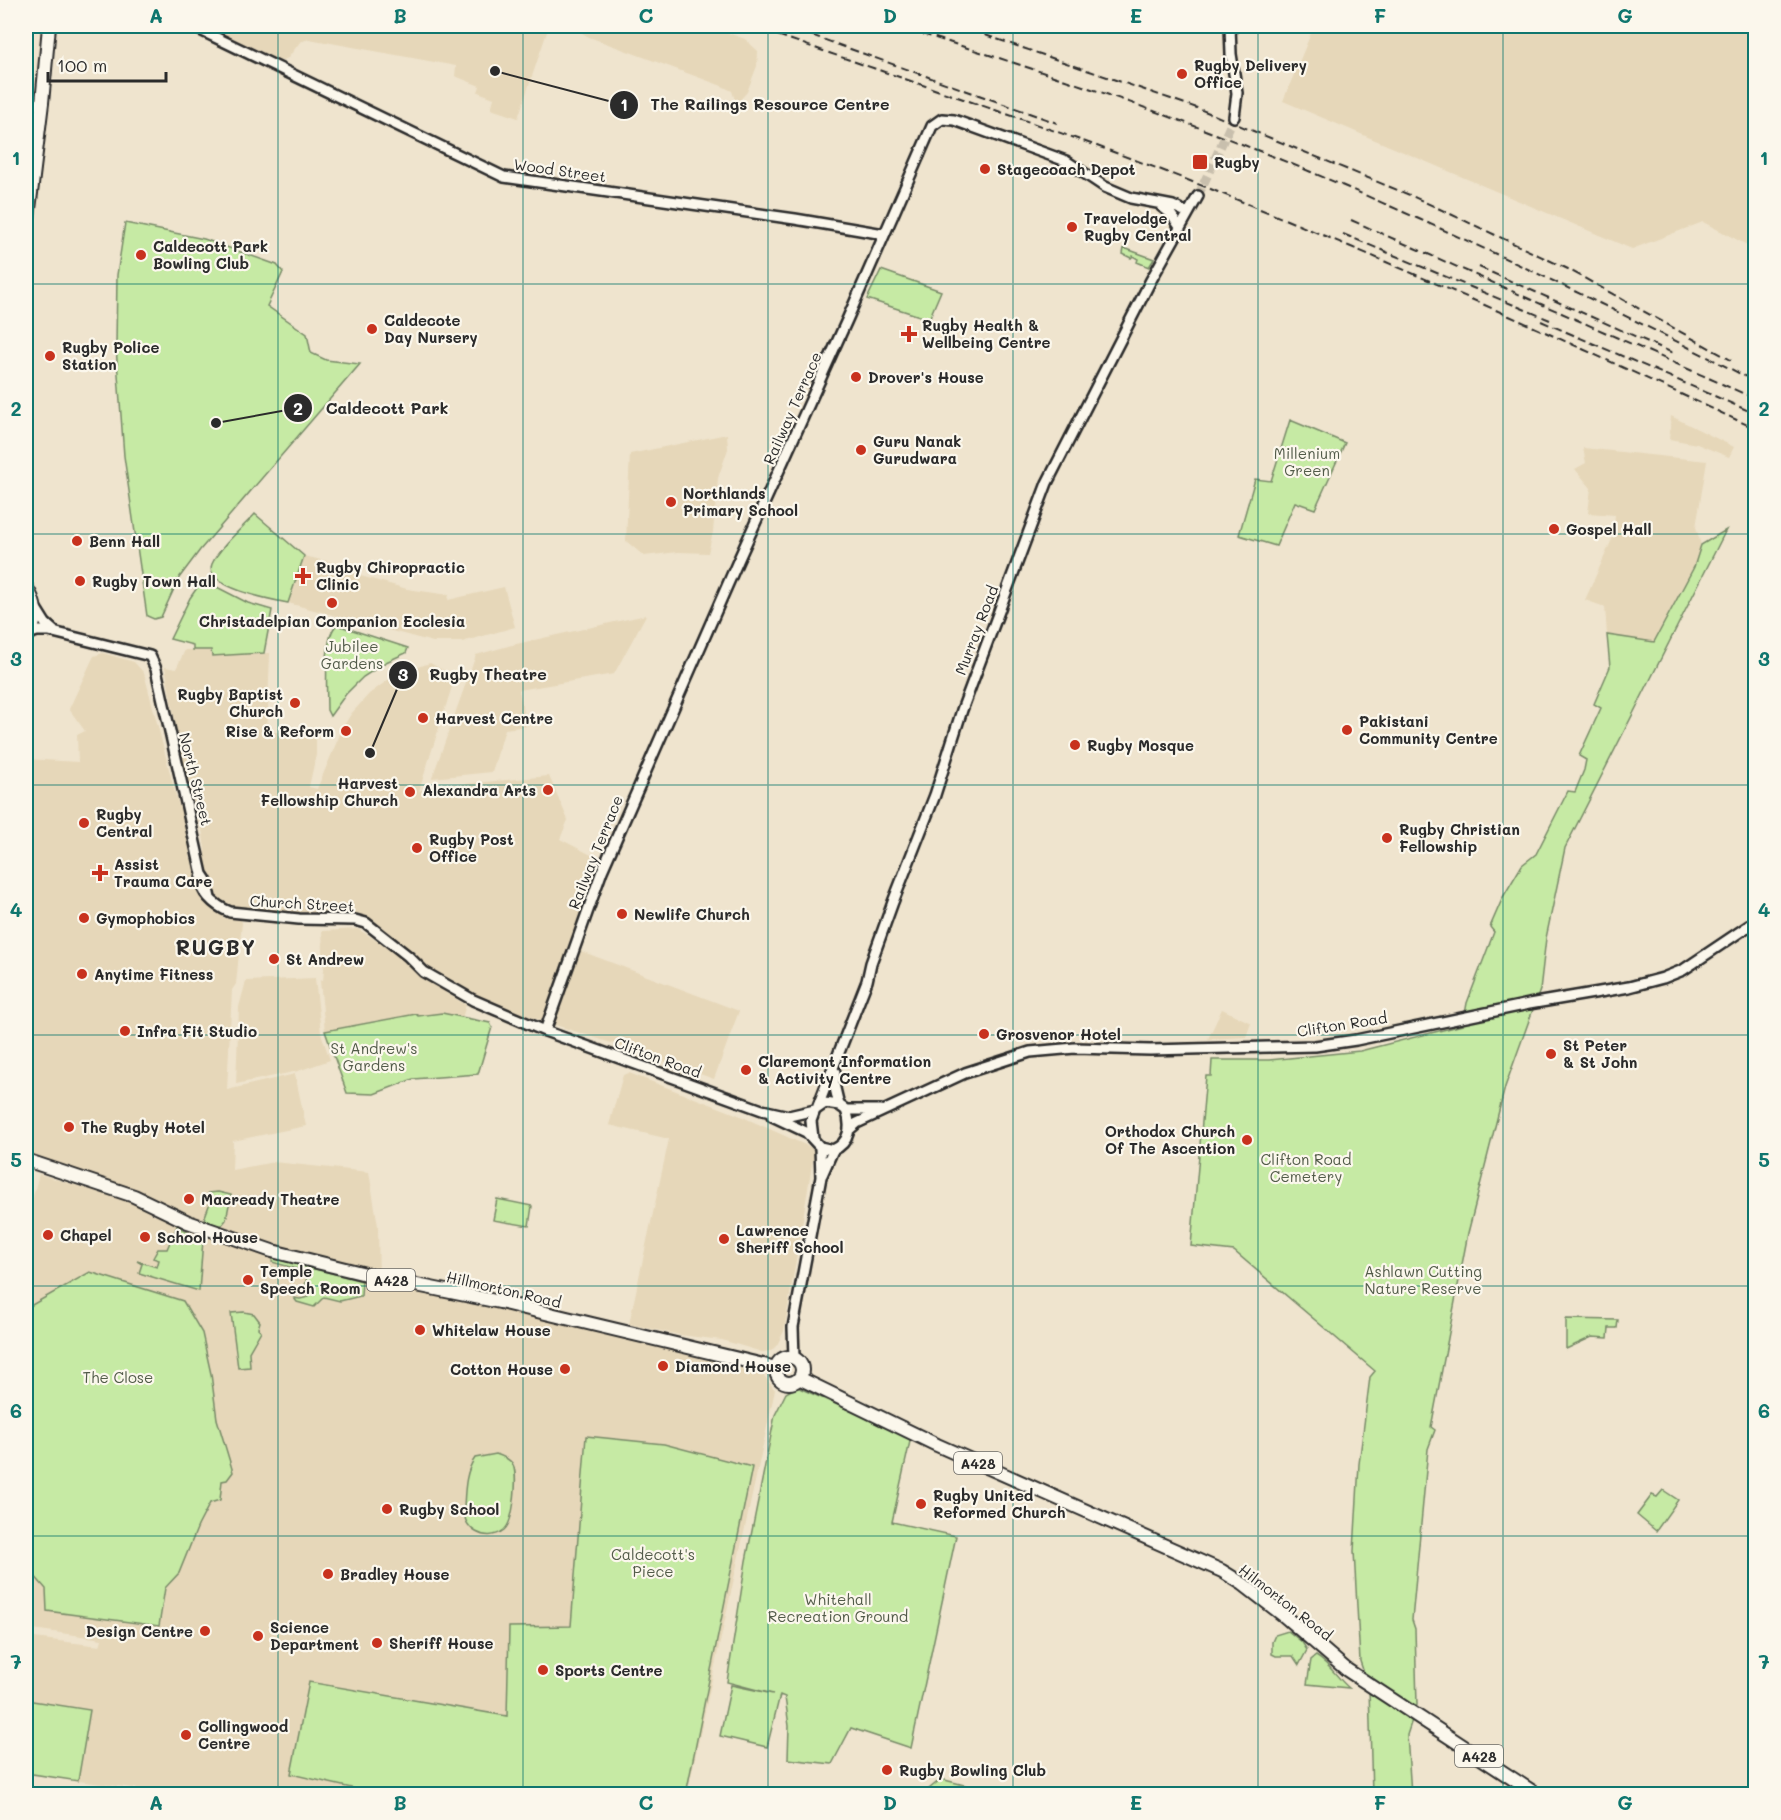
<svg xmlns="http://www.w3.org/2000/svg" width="1781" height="1820" font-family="Mali,sans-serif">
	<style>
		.built { fill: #e6d7b9 }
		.green { fill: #c6eaa4; stroke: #788a68; stroke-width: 1.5 }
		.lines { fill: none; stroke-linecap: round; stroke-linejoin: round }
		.secondary-tunnel { stroke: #c8bfad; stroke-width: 9; stroke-dasharray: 9 4.5; stroke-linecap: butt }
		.secondary-casing { stroke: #2b2b2b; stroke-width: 14 }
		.highway-casing { stroke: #2b2b2b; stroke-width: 16 }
		.secondary { stroke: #fbf7ec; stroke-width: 9 }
		.highway { stroke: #fbf7ec; stroke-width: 12 }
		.rail { stroke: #2b2b2b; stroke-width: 2; stroke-dasharray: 9 4.5; stroke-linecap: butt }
		.grid { fill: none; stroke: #0f766e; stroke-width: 1.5; stroke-opacity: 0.55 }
		.poi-dot { fill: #c8321e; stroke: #fbf7ec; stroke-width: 2 }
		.labels { text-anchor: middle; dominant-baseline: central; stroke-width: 4.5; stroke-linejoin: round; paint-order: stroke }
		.shield { fill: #fbf7ec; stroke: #696865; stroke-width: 1.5 }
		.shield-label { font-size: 14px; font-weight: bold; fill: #2b2b2b }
		.poi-label { font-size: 15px; font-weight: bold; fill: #2b2b2b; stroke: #fbf7ec; text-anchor: start }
		.street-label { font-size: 15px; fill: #2b2b2b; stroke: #fbf7ec }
		.park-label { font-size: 15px; fill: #525b49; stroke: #fbf7ec }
		.district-label { font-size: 21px; font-weight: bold; letter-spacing: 1.5px; fill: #2b2b2b; stroke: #fbf7ec }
		.leader { fill: none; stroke: #2b2b2b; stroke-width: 2 }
		.callout-dot { fill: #2b2b2b; stroke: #fbf7ec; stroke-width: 2 }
		.mark-label { font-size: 18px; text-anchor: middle; font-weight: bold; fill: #fff }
		.callout-label { font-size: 16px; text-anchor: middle; font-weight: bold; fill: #2b2b2b; stroke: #fbf7ec; stroke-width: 4.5; stroke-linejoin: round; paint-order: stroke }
		.neatline { fill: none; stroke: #0f766e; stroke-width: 2 }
		.grid-label { font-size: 20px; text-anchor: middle; font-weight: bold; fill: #0f766e }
	</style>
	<rect width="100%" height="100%" fill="#efe4ce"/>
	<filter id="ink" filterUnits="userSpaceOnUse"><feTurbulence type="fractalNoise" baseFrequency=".0167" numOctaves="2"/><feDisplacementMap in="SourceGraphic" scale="12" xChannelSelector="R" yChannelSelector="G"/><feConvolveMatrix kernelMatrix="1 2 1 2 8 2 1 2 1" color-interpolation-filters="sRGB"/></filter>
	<g filter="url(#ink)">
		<path class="built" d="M206 26H549L518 118 491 109 494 98 478 92 480 86 455 76 456 66 309 39 300 42 288 58 280 61Z
			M570 26H708L745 39 758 51 757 66 747 92 739 101 735 100 732 91 722 86 589 37Z
			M1314 26H1755V249L1703 222 1632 249 1283 101Z
			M1671 416 1734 447 1729 457 1697 444 1669 439Z
			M727 434 728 449 718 478 713 532 708 553 678 552 644 556 626 541 630 454Z
			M1583 448 1707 461 1696 527 1701 545 1694 567 1654 642 1607 635 1605 607 1585 600 1613 537 1615 515 1588 513 1591 488 1575 469 1586 463Z
			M304 556 356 568 357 575 407 589 449 595 448 600 504 587 515 627 462 642H433L288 603Z
			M646 615 614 674 519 690 527 726 505 729 492 772 432 778 476 655 512 645Z
			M185 650H211L212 656 270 653 267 732 316 733V755L309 787 317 789 343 727 351 714 369 694 396 674 430 663 455 677 419 791 432 787 549 776 568 820 560 839 601 860 583 908 573 948 739 1011 714 1079 630 1049 515 1012 450 985 446 993 466 1005 462 1018 442 1013 418 1016 416 1014 325 1031 320 981 323 980 324 970 322 931 358 929 388 948 392 941 368 919 351 911 343 910 290 913 250 911 235 908 224 903 223 918 241 920 242 923 236 984 232 990 227 1090 295 1074 306 1126 233 1141 232 1170 274 1162 369 1172 378 1226 379 1285 477 1303 762 1373 775 1390 687 1794H180L78 1781 90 1711 26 1700V1637L100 1646 102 1639 26 1628V1222L39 1174 136 1204 155 1216 160 1202 143 1193 131 1195 26 1158V759L78 762 77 735 85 731 69 709 92 660 94 656 103 653 134 662 144 673 176 796 183 816 191 860 204 859 205 849 200 816 187 786 165 667 176 669Z
			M315 978 321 1033 330 1060 298 1071 236 1084 239 1007 246 981Z
			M1222 1009 1251 1023 1246 1037 1208 1039Z
			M629 1073 736 1114 812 1148 814 1153 784 1331 777 1345 771 1351 762 1352 722 1340 680 1335 629 1324 669 1139 609 1125 623 1075Z"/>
		<path class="green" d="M125 223 204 239 277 265 283 272 267 306 307 334 311 353 326 360 360 364 200 550 179 578 161 617 154 619 147 616 124 456 116 347 117 275Z
			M1124 248 1154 259 1149 267 1137 262 1138 259 1133 256 1131 258 1123 254Z
			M881 270 941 291 929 319 867 299Z
			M1290 420 1345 443 1315 509 1295 502 1276 546 1239 535 1255 479 1271 481Z
			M255 514 304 556 288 603C272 600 203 587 212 564 219 548 243 527 255 514Z
			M1726 530 1565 848 1546 938 1540 990 1505 1087 1468 1233 1433 1417 1431 1427 1435 1430 1428 1449 1412 1620 1415 1629 1417 1705 1407 1735 1411 1794H1372L1369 1688 1360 1661 1354 1551 1359 1464 1370 1377 1375 1371 1234 1251 1191 1246 1206 1076H1211L1212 1060H1269L1360 1051 1463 1025 1467 1003 1494 932 1490 927 1503 897 1522 865 1536 854 1568 791 1575 792 1584 770 1586 760 1579 756 1601 708 1594 704 1610 667 1607 635 1654 642 1694 567 1701 545Z
			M201 582 209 583 248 603 272 610 264 653 212 656 211 650H193V645L170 639 190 598Z
			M337 625 408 648 406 653 386 662 363 677 346 694 330 716 327 710C327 693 323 634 337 625Z
			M442 1013 490 1023 492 1027 478 1074 413 1079 374 1094 347 1093 325 1031 416 1014 418 1016Z
			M218 1192 231 1195 226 1220 221 1226 203 1222 211 1200 208 1193Z
			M497 1199 532 1206 529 1226 493 1220Z
			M177 1226 203 1240 199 1291 139 1273 142 1264 137 1261 157 1267 159 1260 153 1258 158 1249H167Z
			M273 1258 362 1281 361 1296 340 1301 324 1297 314 1307 297 1302 294 1298 300 1299 309 1297 308 1292 304 1291 308 1272 272 1262Z
			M90 1272 183 1301 202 1333 211 1374 217 1419 233 1472 227 1480 222 1481 220 1500 210 1503 198 1526 179 1573 165 1588 159 1626 47 1611 46 1589 26 1566V1328L30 1306Z
			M244 1312 254 1314 260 1322 258 1328 261 1331 249 1352 250 1367 238 1368 231 1313Z
			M1566 1319 1618 1320 1617 1328H1609L1608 1338 1592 1337 1566 1349Z
			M797 1387 911 1437 892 1522 956 1536 911 1748 851 1728 832 1764 788 1759 789 1726 785 1697 780 1695 767 1747 720 1736 731 1685 773 1694 727 1682 746 1561 775 1415 786 1393Z
			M586 1436 664 1444 752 1467 686 1794H377L291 1774 309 1682 507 1716 509 1627 571 1626Z
			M496 1454C502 1456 508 1458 512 1463 519 1473 514 1522 504 1530 486 1544 461 1529 464 1507 465 1490 465 1472 475 1458Z
			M1663 1490 1678 1500 1656 1531 1637 1515 1652 1495 1657 1497Z
			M1288 1631 1302 1642 1307 1650 1299 1665 1293 1656H1276L1272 1654V1642L1275 1635Z
			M1316 1656C1330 1664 1337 1678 1349 1688L1307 1684 1311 1660Z
			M26 1700 90 1710 78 1781 26 1773Z
			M941 1779 983 1790 987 1794H923Z"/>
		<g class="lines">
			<path class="secondary-tunnel" d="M1198 196 1234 117"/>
			<g class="secondary-casing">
				<path id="secondary" d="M192 26 504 177 795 219 884 234
					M1230 26 1231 54 1237 93 1234 117
					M1161 206 1170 213 1180 227
					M35 607 45 623 54 631
					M28 634 37 631H49L150 656 156 669 202 874 206 880 210 898
					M202 874C197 891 215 906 230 912L299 919 355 920 366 923 408 956 424 972 473 1000 545 1031 762 1110 789 1116 815 1110
					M545 1031 602 871 738 561 847 320 932 126 942 119 954 120 1066 161 1105 187 1131 198 1173 206 1188 213
					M835 1072 834 1084 839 1105
					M818 1106 867 981 871 963 893 902 935 795 962 710 1047 483 1150 282 1198 196
					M772 1116 806 1132 820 1147 833 1150C850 1143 852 1126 846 1110
					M850 1129 857 1123 965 1073 1030 1052 1075 1048 1150 1050 1315 1046 1356 1040 1529 1004 1629 987 1663 978 1683 970 1756 921
					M813 1138 811 1121 815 1110 825 1103 839 1105 846 1110H881
					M822 1175 833 1150
					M794 1358 793 1327 821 1177 820 1147"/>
			</g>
			<g class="highway-casing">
				<path id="highway" d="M26 234 42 103 49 26
					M26 587C35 600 41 623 26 634
					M26 1160 134 1196 188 1222 272 1251 382 1278 500 1302 776 1368
					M776 1370a13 13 0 1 1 26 0a13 13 0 1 1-26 0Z
					M799 1378 937 1445 1222 1571 1243 1584 1283 1615 1347 1670 1536 1794"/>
			</g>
			<use href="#secondary" class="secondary"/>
			<use href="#highway" class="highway"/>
			<path class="rail" d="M752 26C907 81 1065 131 1218 192 1400 265 1578 346 1756 429
				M786 26 1057 123
				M896 26C1036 68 1176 116 1311 172 1462 236 1610 306 1756 382
				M959 26 1197 108 1412 196 1568 269 1731 360
				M1351 220 1756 399
				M1343 234 1550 320
				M1479 267 1673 353
				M1541 321 1756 414"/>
		</g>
	</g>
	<path class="grid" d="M278 26V1794M523 26V1794M768 26V1794M1013 26V1794M1258 26V1794M1503 26V1794M26 284H1756M26 534H1756M26 785H1756M26 1035H1756M26 1286H1756M26 1536H1756"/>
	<g class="poi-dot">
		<circle cx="1182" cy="74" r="6"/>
		<rect x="1192" y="154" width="16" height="16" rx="3"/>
		<circle cx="985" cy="169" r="6"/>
		<circle cx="1072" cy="227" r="6"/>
		<circle cx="141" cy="255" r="6"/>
		<circle cx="372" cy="329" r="6"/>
		<path d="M906 325h6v6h6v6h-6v6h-6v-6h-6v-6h6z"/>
		<circle cx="50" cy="356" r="6"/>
		<circle cx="856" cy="377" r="6"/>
		<circle cx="861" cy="450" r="6"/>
		<circle cx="671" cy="502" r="6"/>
		<circle cx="1554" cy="529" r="6"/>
		<circle cx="77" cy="541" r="6"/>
		<path d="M300 567h6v6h6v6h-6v6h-6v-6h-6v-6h6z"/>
		<circle cx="80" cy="581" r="6"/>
		<circle cx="332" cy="603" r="6"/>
		<circle cx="295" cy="703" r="6"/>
		<circle cx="423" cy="718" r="6"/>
		<circle cx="1347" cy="730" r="6"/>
		<circle cx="346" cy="731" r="6"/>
		<circle cx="1075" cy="745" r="6"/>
		<circle cx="548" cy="790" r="6"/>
		<circle cx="410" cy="792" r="6"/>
		<circle cx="84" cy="823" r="6"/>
		<circle cx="1387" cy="838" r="6"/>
		<circle cx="417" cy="848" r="6"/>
		<path d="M97 864h6v6h6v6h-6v6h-6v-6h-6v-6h6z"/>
		<circle cx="622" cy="914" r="6"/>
		<circle cx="84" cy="918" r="6"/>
		<circle cx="274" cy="959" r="6"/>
		<circle cx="82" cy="974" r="6"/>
		<circle cx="125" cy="1031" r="6"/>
		<circle cx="984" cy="1034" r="6"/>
		<circle cx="1551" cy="1054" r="6"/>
		<circle cx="746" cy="1070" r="6"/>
		<circle cx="69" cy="1127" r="6"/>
		<circle cx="1247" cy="1140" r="6"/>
		<circle cx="189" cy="1199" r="6"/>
		<circle cx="48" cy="1235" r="6"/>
		<circle cx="145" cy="1237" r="6"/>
		<circle cx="724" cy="1239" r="6"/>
		<circle cx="248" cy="1280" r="6"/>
		<circle cx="420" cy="1330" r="6"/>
		<circle cx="663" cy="1366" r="6"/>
		<circle cx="565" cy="1369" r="6"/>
		<circle cx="921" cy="1504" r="6"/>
		<circle cx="387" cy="1509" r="6"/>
		<circle cx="328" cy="1574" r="6"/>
		<circle cx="205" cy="1631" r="6"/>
		<circle cx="258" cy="1636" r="6"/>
		<circle cx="377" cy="1643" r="6"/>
		<circle cx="543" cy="1670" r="6"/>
		<circle cx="186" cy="1735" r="6"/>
		<circle cx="887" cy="1770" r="6"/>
	</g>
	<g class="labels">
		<g class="shield">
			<rect x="367" y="1269" width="48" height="22" rx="4.5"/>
			<rect x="954" y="1452" width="48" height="22" rx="4.5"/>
			<rect x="1455" y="1745" width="48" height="22" rx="4.5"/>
		</g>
		<g class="shield-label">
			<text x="391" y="1280">A428</text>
			<text x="978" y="1463">A428</text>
			<text x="1479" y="1756">A428</text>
		</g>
		<g class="poi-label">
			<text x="1194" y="65">Rugby Delivery<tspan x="1194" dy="17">Office</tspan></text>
			<text x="1214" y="162">Rugby</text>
			<text x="997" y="169">Stagecoach Depot</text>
			<text x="1084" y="218">Travelodge<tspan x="1084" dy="17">Rugby Central</tspan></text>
			<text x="153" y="246">Caldecott Park<tspan x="153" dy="17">Bowling Club</tspan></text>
			<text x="384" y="320">Caldecote<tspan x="384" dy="17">Day Nursery</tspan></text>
			<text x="922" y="325">Rugby Health &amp;<tspan x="922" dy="17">Wellbeing Centre</tspan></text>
			<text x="62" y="347">Rugby Police<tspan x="62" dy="17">Station</tspan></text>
			<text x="868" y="377">Drover's House</text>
			<text x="873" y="441">Guru Nanak<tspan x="873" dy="17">Gurudwara</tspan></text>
			<text x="683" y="493">Northlands<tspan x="683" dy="17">Primary School</tspan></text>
			<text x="1566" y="529">Gospel Hall</text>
			<text x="89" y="541">Benn Hall</text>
			<text x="316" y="567">Rugby Chiropractic<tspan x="316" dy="17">Clinic</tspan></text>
			<text x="92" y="581">Rugby Town Hall</text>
			<text x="332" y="621" text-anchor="middle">Christadelpian Companion Ecclesia</text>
			<text x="283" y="694" text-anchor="end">Rugby Baptist<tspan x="283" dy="17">Church</tspan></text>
			<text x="435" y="718">Harvest Centre</text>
			<text x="1359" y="721">Pakistani<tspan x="1359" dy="17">Community Centre</tspan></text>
			<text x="334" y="731" text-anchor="end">Rise &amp; Reform</text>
			<text x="1087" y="745">Rugby Mosque</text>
			<text x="398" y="783" text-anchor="end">Harvest<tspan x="398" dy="17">Fellowship Church</tspan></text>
			<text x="536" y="790" text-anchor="end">Alexandra Arts</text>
			<text x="96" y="814">Rugby<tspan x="96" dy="17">Central</tspan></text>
			<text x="1399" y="829">Rugby Christian<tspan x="1399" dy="17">Fellowship</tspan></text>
			<text x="429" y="839">Rugby Post<tspan x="429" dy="17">Office</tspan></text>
			<text x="114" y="864">Assist<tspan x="114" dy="17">Trauma Care</tspan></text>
			<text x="634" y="914">Newlife Church</text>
			<text x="96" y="918">Gymophobics</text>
			<text x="286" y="959">St Andrew</text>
			<text x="94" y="974">Anytime Fitness</text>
			<text x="137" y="1031">Infra Fit Studio</text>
			<text x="996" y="1034">Grosvenor Hotel</text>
			<text x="1563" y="1045">St Peter<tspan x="1563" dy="17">&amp; St John</tspan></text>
			<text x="758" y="1061">Claremont Information<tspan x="758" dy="17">&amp; Activity Centre</tspan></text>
			<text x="81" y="1127">The Rugby Hotel</text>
			<text x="1235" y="1131" text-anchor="end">Orthodox Church<tspan x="1235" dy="17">Of The Ascention</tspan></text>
			<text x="201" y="1199">Macready Theatre</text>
			<text x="736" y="1230">Lawrence<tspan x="736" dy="17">Sheriff School</tspan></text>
			<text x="60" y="1235">Chapel</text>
			<text x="157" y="1237">School House</text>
			<text x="260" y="1271">Temple<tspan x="260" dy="17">Speech Room</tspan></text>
			<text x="432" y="1330">Whitelaw House</text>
			<text x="675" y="1366">Diamond House</text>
			<text x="553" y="1369" text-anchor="end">Cotton House</text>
			<text x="933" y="1495">Rugby United<tspan x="933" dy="17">Reformed Church</tspan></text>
			<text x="399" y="1509">Rugby School</text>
			<text x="340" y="1574">Bradley House</text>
			<text x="270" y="1627">Science<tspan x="270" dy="17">Department</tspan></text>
			<text x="193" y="1631" text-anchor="end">Design Centre</text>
			<text x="389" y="1643">Sheriff House</text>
			<text x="555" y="1670">Sports Centre</text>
			<text x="198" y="1726">Collingwood<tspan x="198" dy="17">Centre</tspan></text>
			<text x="899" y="1770">Rugby Bowling Club</text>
		</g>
		<g class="street-label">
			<text transform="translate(560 170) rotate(8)">Wood Street</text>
			<text transform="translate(792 408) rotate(-66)">Railway Terrace</text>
			<text transform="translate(976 630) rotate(-69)">Murray Road</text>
			<text transform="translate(196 779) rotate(76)">North Street</text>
			<text transform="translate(595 852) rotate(-68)">Railway Terrace</text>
			<text transform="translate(302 903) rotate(3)">Church Street</text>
			<text transform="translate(1342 1024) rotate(-9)">Clifton Road</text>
			<text transform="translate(658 1057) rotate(20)">Clifton Road</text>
			<text transform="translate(504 1289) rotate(13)">Hillmorton Road</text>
			<text transform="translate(1286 1602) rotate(38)">Hilmorton Road</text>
		</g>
		<g class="park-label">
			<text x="1307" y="453">Millenium<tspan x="1307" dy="17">Green</tspan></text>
			<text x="352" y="646">Jubilee<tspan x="352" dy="17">Gardens</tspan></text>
			<text x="374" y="1048">St Andrew's<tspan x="374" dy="17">Gardens</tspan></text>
			<text x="1306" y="1159">Clifton Road<tspan x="1306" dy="17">Cemetery</tspan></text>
			<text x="1423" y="1271">Ashlawn Cutting<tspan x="1423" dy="17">Nature Reserve</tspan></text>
			<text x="118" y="1377">The Close</text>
			<text x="653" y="1554">Caldecott's<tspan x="653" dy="17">Piece</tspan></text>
			<text x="838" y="1599">Whitehall<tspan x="838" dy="17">Recreation Ground</tspan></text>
		</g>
		<g class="district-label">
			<text x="216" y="946">RUGBY</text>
		</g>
	</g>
	<path class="leader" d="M495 71L624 105M216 423L298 408M370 753L403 675"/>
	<g class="callout-dot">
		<circle cx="495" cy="71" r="6"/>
		<circle cx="216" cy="423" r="6"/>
		<circle cx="370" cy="753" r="6"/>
		<circle cx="624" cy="105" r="15"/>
		<circle cx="298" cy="408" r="15"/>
		<circle cx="403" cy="675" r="15"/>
	</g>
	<g class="mark-label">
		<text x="624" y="111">1</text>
		<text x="298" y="415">2</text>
		<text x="403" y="681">3</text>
	</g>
	<g class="callout-label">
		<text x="770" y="110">The Railings Resource Centre</text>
		<text x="387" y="414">Caldecott Park</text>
		<text x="488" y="680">Rugby Theatre</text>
	</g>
	<rect width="1781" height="1820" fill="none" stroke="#fbf7ec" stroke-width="66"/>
	<path d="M48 72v9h118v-9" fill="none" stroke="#2b2b2b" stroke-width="3"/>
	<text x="57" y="72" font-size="18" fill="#2b2b2b" stroke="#fbf7ec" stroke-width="4.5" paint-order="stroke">100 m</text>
	<rect x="33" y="33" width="1715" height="1754" class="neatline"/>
	<g class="grid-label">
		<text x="156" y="23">A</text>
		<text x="400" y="23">B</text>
		<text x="646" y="23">C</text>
		<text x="890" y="23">D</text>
		<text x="1136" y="23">E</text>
		<text x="1380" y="23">F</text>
		<text x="1625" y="23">G</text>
		<text x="16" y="165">1</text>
		<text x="1764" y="165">1</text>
		<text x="16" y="416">2</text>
		<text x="1764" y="416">2</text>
		<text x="16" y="666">3</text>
		<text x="1764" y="666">3</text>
		<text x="16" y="917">4</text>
		<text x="1764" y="917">4</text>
		<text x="16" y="1167">5</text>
		<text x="1764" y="1167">5</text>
		<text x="16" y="1418">6</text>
		<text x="1764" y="1418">6</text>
		<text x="16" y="1669">7</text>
		<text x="1764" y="1669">7</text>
		<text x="156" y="1810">A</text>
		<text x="400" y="1810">B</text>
		<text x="646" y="1810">C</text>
		<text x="890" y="1810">D</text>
		<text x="1136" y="1810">E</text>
		<text x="1380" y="1810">F</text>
		<text x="1625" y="1810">G</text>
	</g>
</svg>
